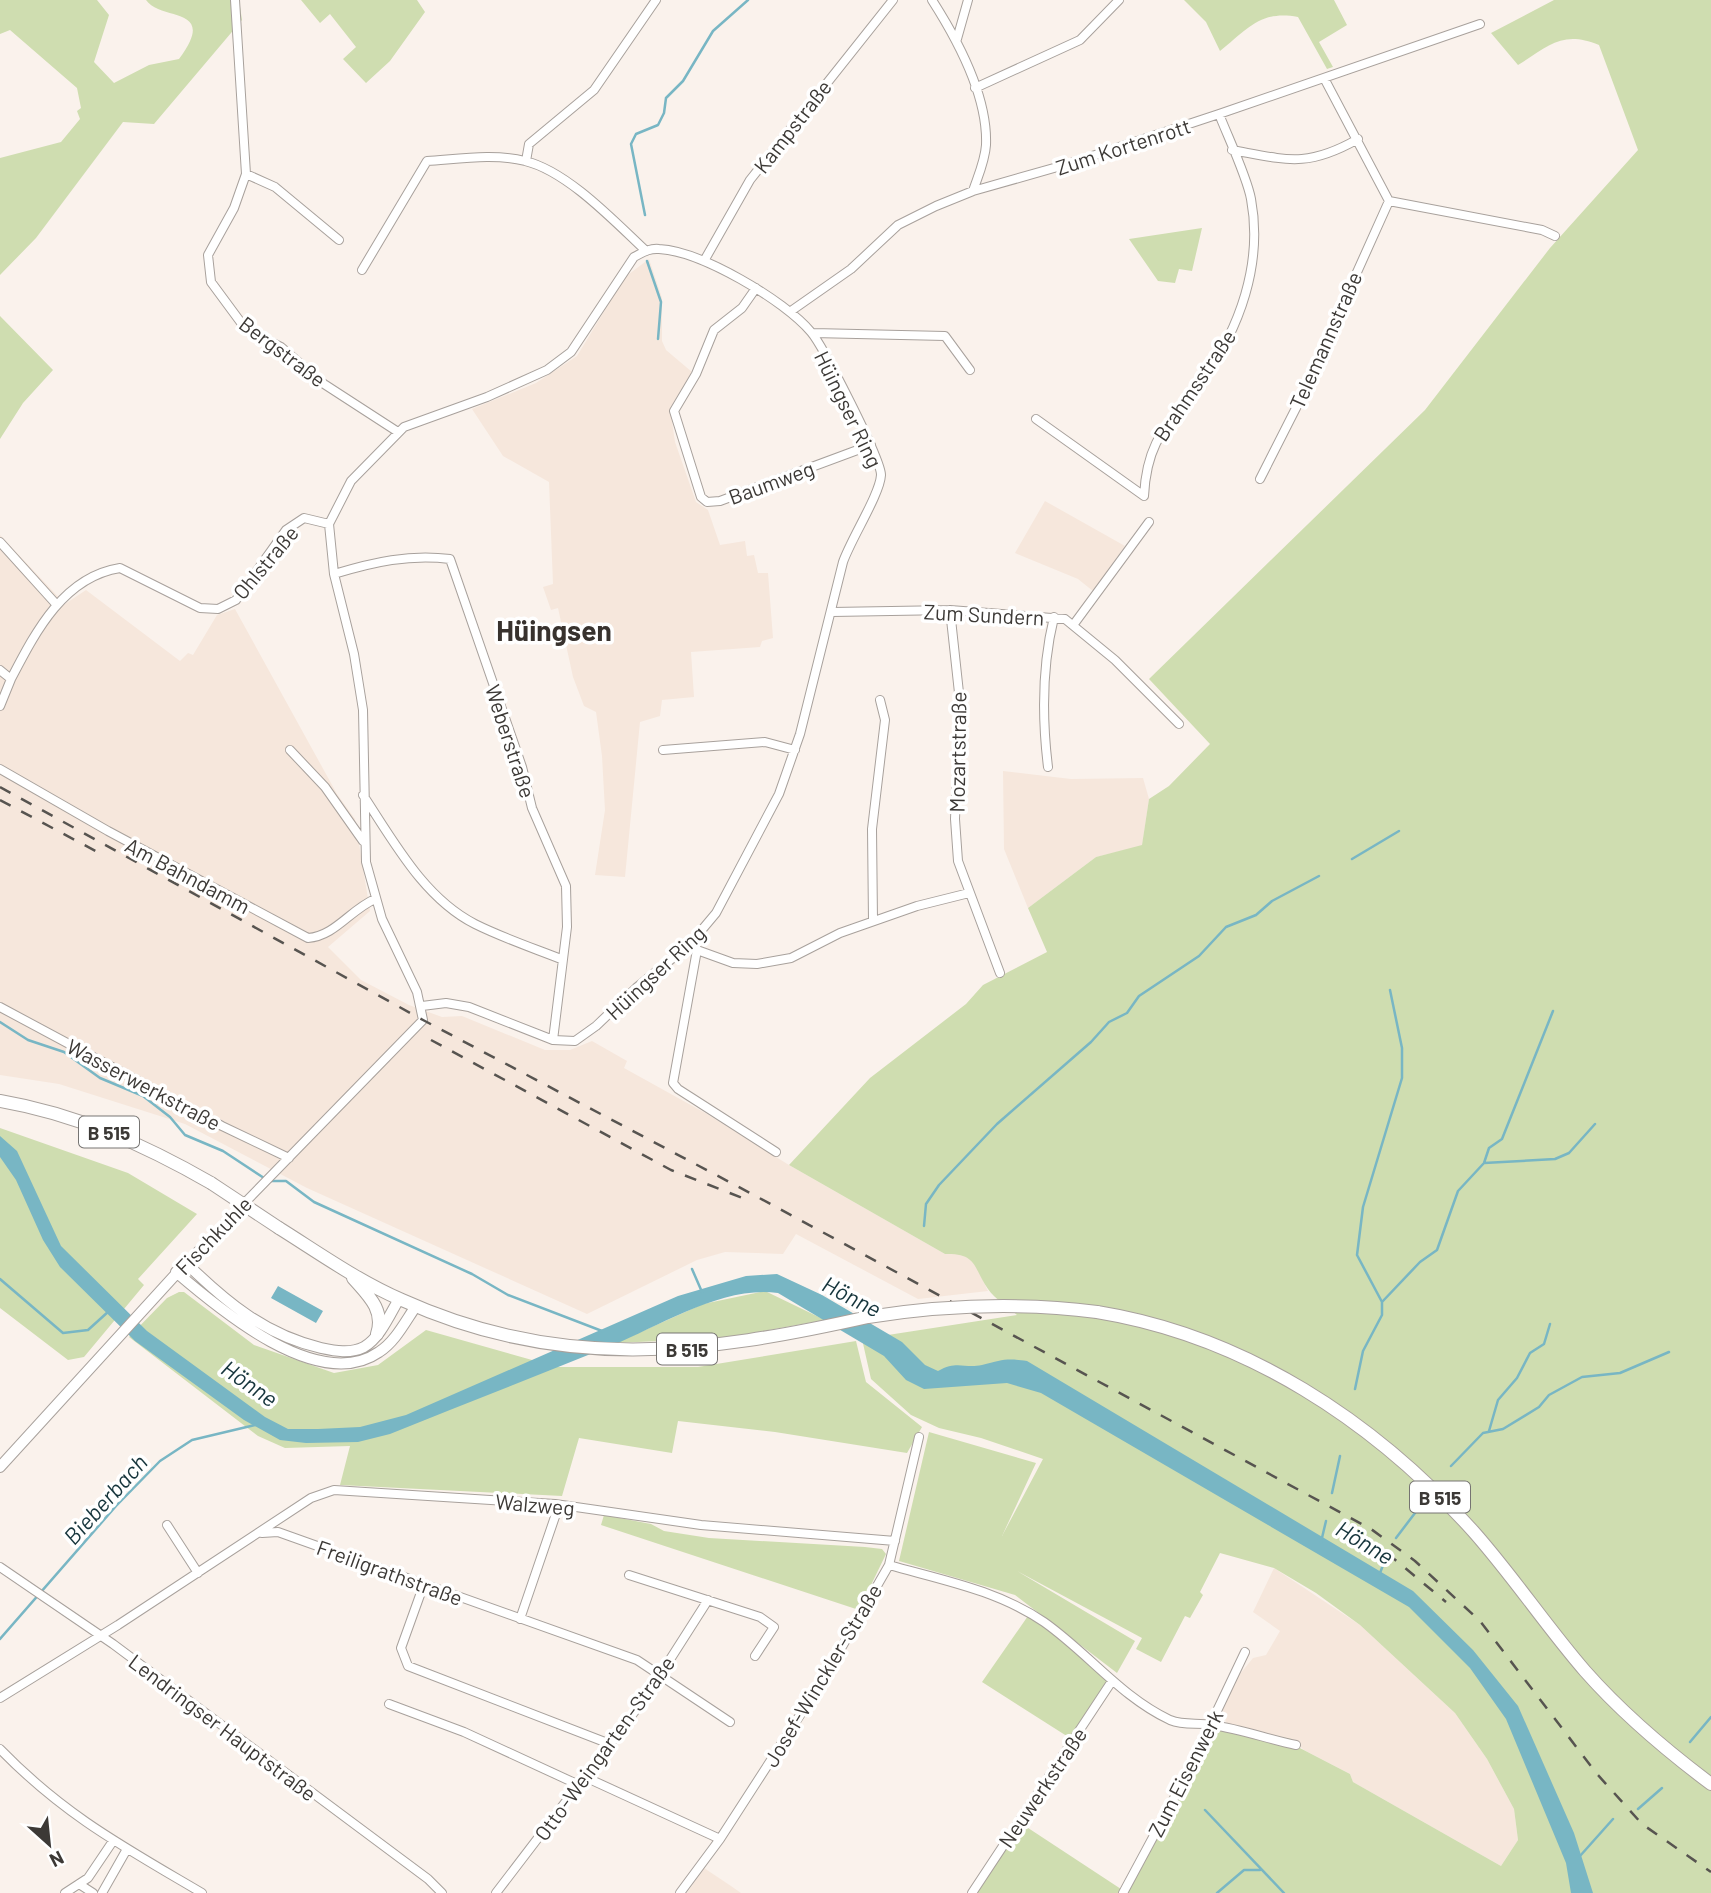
<svg xmlns="http://www.w3.org/2000/svg" width="1711" height="1893" font-family="Barlow,sans-serif">
	<style>
		.built { fill: #f6e7dc }
		.green { fill: #cfddb0 }
		.water { fill: #78b6c4 }
		.lines { fill: none; stroke-linecap: round; stroke-linejoin: round }
		.stream { stroke: #78b6c4; stroke-width: 2.5 }
		.street-casing { stroke: #a8a19c; stroke-width: 10 }
		.secondary-casing { stroke: #a8a19c; stroke-width: 12 }
		.primary-casing { stroke: #a8a19c; stroke-width: 14 }
		.street { stroke: #fff; stroke-width: 8 }
		.secondary { stroke: #fff; stroke-width: 10 }
		.primary { stroke: #fff; stroke-width: 12 }
		.rail { stroke: #575450; stroke-width: 2.5; stroke-dasharray: 12 12; stroke-linecap: butt }
		.primary-bridge-casing { stroke: #a8a19c; stroke-width: 14; stroke-linecap: butt }
		.primary-bridge { stroke: #fff; stroke-width: 12 }
		.labels { text-anchor: middle; dominant-baseline: central; stroke-width: 7; stroke-linejoin: round; paint-order: stroke }
		.shield { fill: #fff; stroke: #767472; stroke-width: 2 }
		.shield-label { font-size: 19px; font-weight: bold; fill: #3c3936 }
		.street-label { font-size: 21px; fill: #3c3936; stroke: #fff }
		.water-label { font-size: 23px; font-style: italic; fill: #16353c; stroke: #fff }
		.district-label { font-size: 28px; font-weight: bold; fill: #38322e; stroke: #fff }
	</style>
	<rect width="100%" height="100%" fill="#faf2ec"/>
	<path class="built" d="M649 259 662 298V341L666 350 692 372 670 408 675 442 696 502 708 510 720 545 745 541 747 556 754 555 758 573H768L773 638 762 641 760 647 691 652 694 697 662 700 660 716 640 722 625 877 595 875 605 810 602 756 596 712 584 706 573 677 558 608 551 610 543 587 553 584 549 482 503 456 472 409 536 383 577 356 625 277Z
		M1045 501 1125 546 1093 591 1078 579 1015 553Z
		M0 535 65 604 86 590 180 661 188 653 193 655 217 615 235 609 337 794 355 819 370 911 328 947 361 980 409 1005 442 1017 462 1016 545 1050H570L592 1041 627 1061 624 1068 707 1114 789 1165 945 1254 961 1253 974 1262 988 1291 918 1299 796 1234 783 1254 725 1252 697 1260 587 1314 307 1188 185 1124 59 1084 0 1075Z
		M1003 771 1071 779 1143 778 1149 799 1142 846 1096 857 1028 908 1004 849Z
		M1274 1568 1360 1625 1455 1713 1487 1759 1514 1809 1518 1840 1501 1866 1353 1782 1350 1774 1304 1750 1292 1739 1232 1728 1226 1722 1222 1707 1240 1674 1253 1658 1266 1655 1280 1631 1253 1612Z
		M704 1868 731 1886 741 1893H687Z"/>
	<path class="green" d="M0 0H97L109 15 94 62 114 83 149 65 179 59C219 5 161 22 146 0H239L242 20 154 124 123 122 36 238 0 275V158L61 142 80 119 77 111 81 108 77 88 10 30 0 34Z
		M301 0H417L425 12 390 61 366 83 343 59 356 47 330 14 320 23Z
		M1184 0H1334L1347 25 1319 42 1333 67 1327 69 1298 17C1260 10 1248 29 1220 51L1206 22Z
		M1554 0H1711V1893H972L1019 1822 1124 1891 1210 1724 1292 1739 1296 1746 1350 1774 1353 1782 1501 1866 1518 1840 1514 1809 1487 1759 1455 1713 1360 1625 1316 1593 1274 1568 1220 1553 1200 1592 1203 1595 1190 1618 1185 1616 1161 1662 1136 1649 1142 1638 1017 1571 1135 1641 1117 1673 1015 1595 899 1561 929 1432 1036 1463 1002 1536 1043 1459 981 1438 939 1428 911 1415 871 1379 862 1339 1017 1315C1008 1307 995 1299 988 1289 973 1268 978 1253 945 1254L789 1165 870 1078 966 1004 983 985 1047 952 1028 908 1096 857 1142 845 1149 799 1169 786 1210 744 1149 679 1425 410 1550 248 1638 150 1599 45C1562 30 1549 46 1518 65L1491 33Z
		M1202 228 1192 271 1179 269 1175 283 1158 281 1129 239Z
		M0 316 53 370 23 403 0 439Z
		M0 1128 128 1173 197 1214 138 1279 144 1285 84 1357 68 1360 0 1308Z
		M765 1291 825 1320 725 1338 616 1343 703 1304Z
		M179 1292H184L254 1345 334 1373 378 1365 426 1330 557 1367H698L856 1341 866 1382 922 1427 907 1453 775 1432 678 1421 672 1453 579 1438 562 1496 340 1485 350 1446 285 1448 258 1436 129 1337 167 1298Z
		M604 1515 651 1524 664 1531 709 1538 865 1547 882 1549 886 1554 859 1610 601 1525Z
		M1030 1613 1112 1681 1073 1740 982 1682Z"/>
	<path class="water" d="M0 1136 17 1151 61 1246 147 1331 265 1417 288 1429H318L360 1427 406 1415 678 1296 746 1276 777 1274 822 1295 902 1342 925 1365 938 1371C958 1360 964 1369 982 1365 1002 1360 1006 1358 1027 1361L1413 1591 1473 1650 1518 1706 1574 1833 1593 1893H1571L1566 1863 1506 1719 1470 1668 1409 1607 1041 1393 1007 1383 924 1389 906 1380 884 1356 778 1293C724 1285 661 1325 613 1345 539 1375 464 1404 390 1434L358 1442 306 1443 280 1440 244 1420 135 1341 60 1267 43 1240 16 1180 0 1157Z
		M278 1286 323 1311 316 1323 271 1298Z"/>
	<g class="lines">
		<path class="stream" d="M645 215 631 144 636 134 658 125 664 113 666 98 683 81 713 31 748 0
			M647 261 661 302 658 339
			M1352 859 1399 831
			M0 1022 28 1040 64 1052 100 1078 143 1096 170 1117 185 1135 223 1151 264 1178
			M1484 1163 1555 1159 1569 1153 1595 1124
			M270 1181H286L314 1202 472 1274 508 1295 602 1331
			M924 1226 926 1204 939 1185 997 1124 1091 1042 1109 1022 1127 1013 1139 996 1199 956 1226 927 1256 915 1272 901 1319 876
			M692 1269 702 1292
			M0 1279 63 1333 88 1330 109 1311
			M1382 1302 1357 1255 1363 1207 1402 1078V1048L1390 990
			M1355 1389 1363 1351 1382 1315V1302L1420 1262 1437 1250 1458 1191 1484 1163 1489 1148 1502 1139 1553 1011
			M1489 1431 1498 1400 1517 1378 1530 1353 1544 1344 1550 1324
			M1451 1466 1483 1433 1503 1429 1539 1407 1549 1395 1582 1377 1620 1373 1669 1352
			M1332 1493 1340 1456
			M1396 1538 1415 1513
			M1321 1542 1326 1521
			M1380 1573 1385 1560
			M0 1639 116 1506 160 1461 192 1440 255 1425
			M1690 1742 1711 1717
			M1638 1809 1662 1788
			M1205 1810 1284 1893
			M1580 1856 1613 1819
			M1217 1893 1244 1870H1260"/>
		<g class="street-casing">
			<path id="street" d="M235 0 246 174 234 208 208 255 211 282 242 324 255 334 281 347 324 384 398 432
				M932 0C957 39 988 96 986 145 985 161 978 176 973 191
				M957 39 968 0
				M1324 78 1389 201 1542 230 1555 236
				M975 88 1080 40 1119 0
				M1232 150C1287 160 1307 168 1358 139
				M526 161 529 144 594 90 656 0
				M246 174 275 187 339 240
				M704 261 750 180 893 0
				M362 270 427 161C458 159 495 153 525 161 567 171 614 221 646 251
				M756 288 742 308 714 330 696 374 674 411 701 497 707 502 720 501 871 445
				M791 311 851 269 898 225 936 206 973 191 1068 164 1219 114 1480 24
				M813 333 945 336 970 370
				M1036 419 1144 496C1147 437 1170 424 1202 380 1240 329 1263 263 1251 199 1247 177 1228 137 1219 114
				M1260 479 1296 408 1389 201
				M0 542 56 604
				M334 574C374 562 409 554 450 559L522 767 532 808 566 886 567 927 553 1040
				M950 610 960 702 955 819 958 861 1000 973
				M832 612 950 610 1065 619 1115 660 1179 724
				M1074 624 1149 522
				M0 670 11 679C35 633 63 577 120 568L200 608 218 609 236 600 286 530 304 518 329 524
				M0 706 11 679
				M290 750 325 787 363 841
				M663 750 765 742 795 750
				M1048 767C1042 718 1042 666 1054 617
				M0 769 108 831 308 938C335 936 350 910 375 899
				M363 795C394 842 424 898 475 924 503 938 533 948 561 959
				M873 921 872 829 885 720 880 700
				M690 944 697 950 733 963 757 964 791 958 840 933 917 906 969 893
				M697 950 673 1083 678 1089 776 1152
				M0 1007 222 1126 289 1158
				M186 1263 423 1020 417 992 382 919 366 862 363 710 354 654 334 574 329 524 351 481 404 427 487 397 547 370 571 352 634 257C642 253 649 248 659 249 701 251 784 300 811 332 823 346 881 459 881 475 880 494 851 539 843 562L800 734 779 794 716 913 690 944 636 988 596 1026 575 1041 553 1040 469 1007 446 1003 422 1006
				M167 1525 198 1573
				M262 1533 278 1532 637 1660 730 1722
				M889 1565C942 1580 997 1590 1044 1622 1088 1653 1121 1697 1170 1720 1185 1726 1198 1722 1212 1725 1240 1729 1268 1739 1296 1745
				M0 1567 113 1644 428 1879 442 1893
				M629 1575 760 1617 774 1627 755 1656
				M424 1584 401 1648 408 1666 610 1744
				M520 1619 559 1505
				M0 1698 118 1625 311 1498 334 1490 555 1504 701 1525 895 1541
				M389 1704 464 1732 579 1785
				M0 1749C64 1815 124 1847 202 1893
				M585 1777 720 1839
				M79 1884 93 1893
				M65 1893 88 1878 113 1841
				M102 1893 127 1849
				M496 1893 648 1694 708 1600
				M680 1893 720 1839 824 1678 889 1565 919 1437
				M972 1893 1112 1681
				M1123 1893 1187 1774 1245 1652"/>
		</g>
		<g class="secondary-casing">
			<path id="secondary" d="M176 1272C219 1309 319 1394 379 1352 395 1342 405 1322 416 1306
				M0 1467 186 1263C226 1302 265 1335 321 1348 335 1351 350 1354 364 1347 380 1338 390 1314 399 1299"/>
		</g>
		<g class="primary-casing">
			<path id="primary" d="M0 1101C76 1114 145 1145 211 1183
				M279 1228C319 1253 358 1281 402 1300 561 1372 704 1354 868 1317
				M353 1278C368 1295 385 1310 377 1334
				M1097 1312C1245 1336 1374 1421 1473 1531 1513 1576 1546 1626 1585 1671 1622 1713 1667 1751 1711 1784"/>
		</g>
		<use href="#street" class="street"/>
		<use href="#secondary" class="secondary"/>
		<use href="#primary" class="primary"/>
		<path class="rail" d="M0 787 423 1020 752 1194 1371 1529 1415 1561 1480 1621 1597 1774 1642 1824 1711 1872
			M0 800 105 856
			M431 1040 671 1170 745 1199
			M1387 1553 1446 1602"/>
		<g class="primary-bridge-casing">
			<path id="primary-bridge" d="M211 1183 279 1228
				M868 1317C945 1305 1020 1302 1097 1312"/>
		</g>
		<use href="#primary-bridge" class="primary-bridge"/>
	</g>
	<g class="labels">
		<g class="shield">
			<rect x="79" y="1116.5" width="60" height="31" rx="5"/>
			<rect x="657" y="1333.5" width="60" height="31" rx="5"/>
			<rect x="1410" y="1481.5" width="60" height="31" rx="5"/>
		</g>
		<g class="shield-label">
			<text x="109" y="1132">B 515</text>
			<text x="687" y="1349">B 515</text>
			<text x="1440" y="1497">B 515</text>
		</g>
		<g class="street-label">
			<text transform="translate(792 126) rotate(-52)">Kampstraße</text>
			<text transform="translate(1123 146) rotate(-18)">Zum Kortenrott</text>
			<text transform="translate(1325 340) rotate(-66)">Telemannstraße</text>
			<text transform="translate(283 351) rotate(37)">Bergstraße</text>
			<text transform="translate(1194 385) rotate(-56)">Brahmsstraße</text>
			<text transform="translate(849 409) rotate(64)">Hüingser Ring</text>
			<text transform="translate(771 482) rotate(-20)">Baumweg</text>
			<text transform="translate(265 562) rotate(-50)">Ohlstraße</text>
			<text transform="translate(984 614) rotate(3)">Zum Sundern</text>
			<text transform="translate(511 741) rotate(72)">Weberstraße</text>
			<text transform="translate(957 752) rotate(-89)">Mozartstraße</text>
			<text transform="translate(188 875) rotate(28)">Am Bahndamm</text>
			<text transform="translate(655 972) rotate(-43)">Hüingser Ring</text>
			<text transform="translate(144 1084) rotate(28)">Wasserwerkstraße</text>
			<text transform="translate(213 1235) rotate(-46)">Fischkuhle</text>
			<text transform="translate(535 1504) rotate(5)">Walzweg</text>
			<text transform="translate(390 1572) rotate(20)">Freiligrathstraße</text>
			<text transform="translate(822 1675) rotate(-59)">Josef-Winckler-Straße</text>
			<text transform="translate(223 1727) rotate(37)">Lendringser Hauptstraße</text>
			<text transform="translate(604 1748) rotate(-54)">Otto-Weingarten-Straße</text>
			<text transform="translate(1185 1773) rotate(-63)">Zum Eisenwerk</text>
			<text transform="translate(1042 1787) rotate(-56)">Neuwerkstraße</text>
		</g>
		<g class="water-label">
			<text transform="translate(852 1296) rotate(27)">Hönne</text>
			<text transform="translate(250 1383) rotate(35)">Hönne</text>
			<text transform="translate(105 1499) rotate(-48)">Bieberbach</text>
			<text transform="translate(1365 1542) rotate(31)">Hönne</text>
		</g>
		<g class="district-label">
			<text x="554" y="630">Hüingsen</text>
		</g>
	</g>
	<g transform="translate(49 1844) rotate(153)" stroke="#ffffff" stroke-width="5" paint-order="stroke">
	<path d="M0-5L12 26L0 18L-12 26Z" fill="#3c3936"/>
	<text y="-10" font-size="19" font-weight="bold" text-anchor="middle" fill="#3c3936">N</text>
	</g>
</svg>
